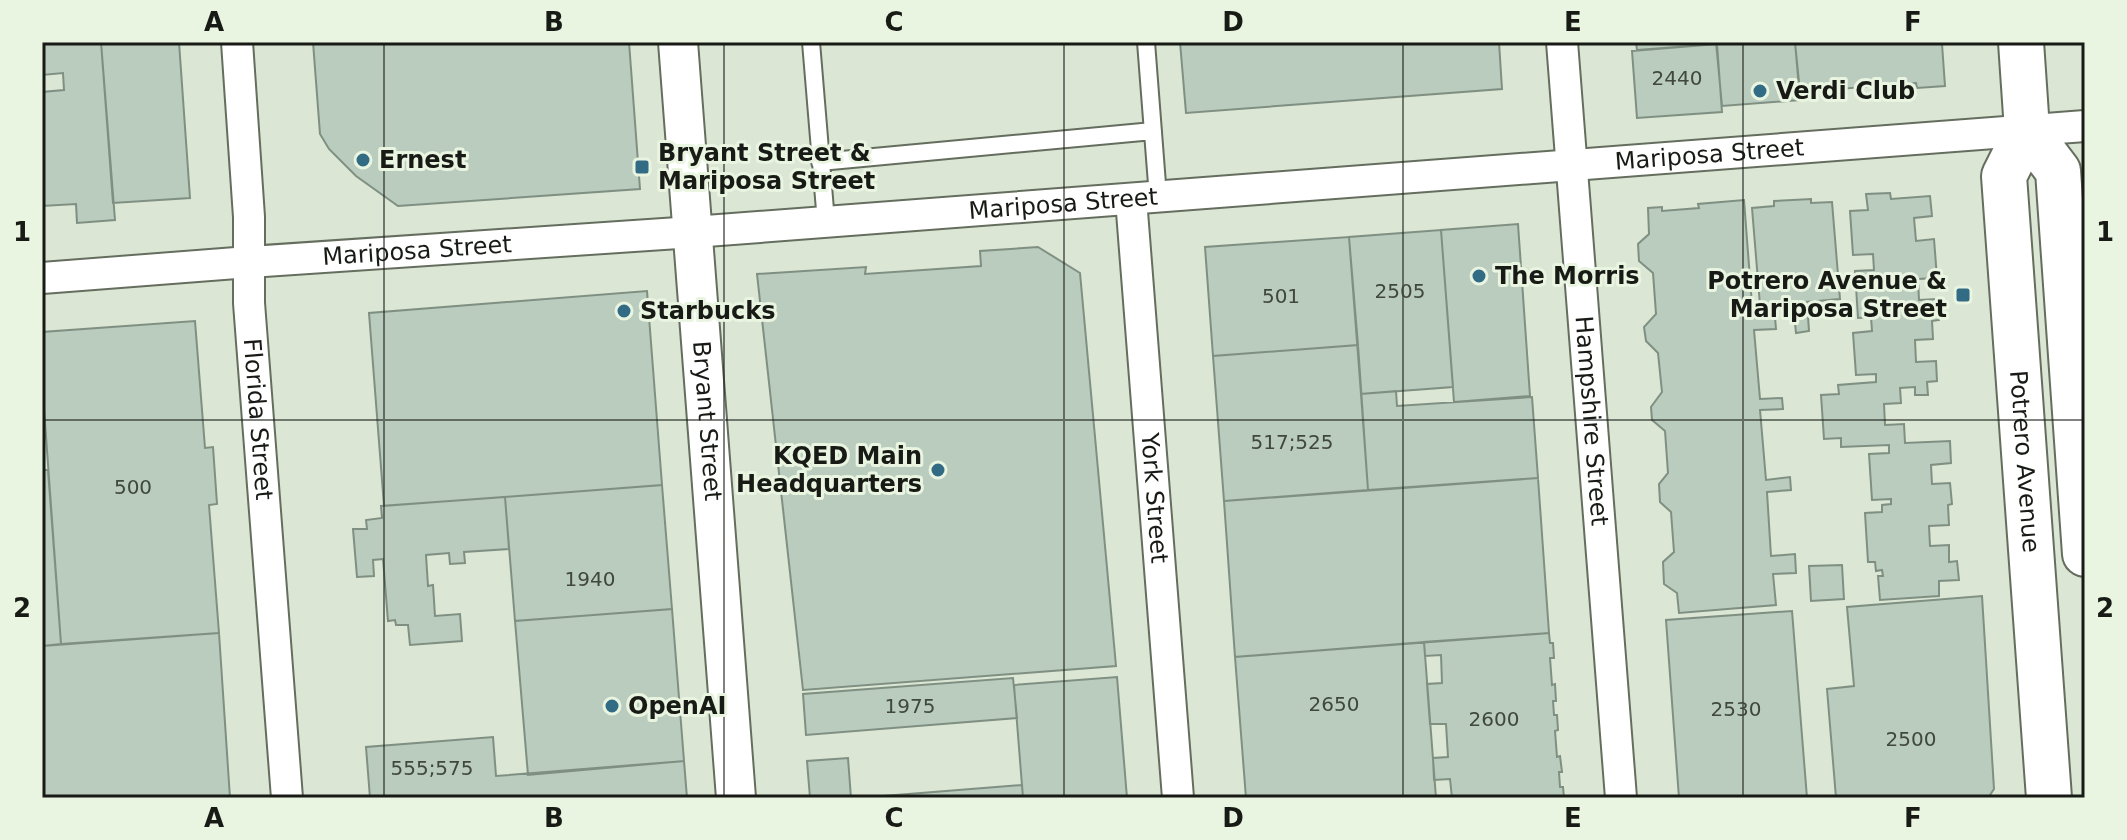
<svg xmlns="http://www.w3.org/2000/svg" width="2127" height="840" font-family="'DejaVu Sans',sans-serif">
	<style>
		.building { fill: #baccbe; stroke: #7f9082; stroke-width: 2 }
		.lines { fill: none; stroke-linecap: round; stroke-linejoin: round }
		.service-casing { stroke: #656e5e; stroke-width: 20 }
		.minor-casing { stroke: #656e5e; stroke-width: 34 }
		.tertiary-casing { stroke: #656e5e; stroke-width: 42 }
		.secondary-casing { stroke: #656e5e; stroke-width: 48 }
		.service { stroke: #fff; stroke-width: 16 }
		.minor { stroke: #fff; stroke-width: 30 }
		.tertiary { stroke: #fff; stroke-width: 38 }
		.secondary { stroke: #fff; stroke-width: 44 }
		.grid { fill: none; stroke: #181b15; stroke-width: 2; stroke-opacity: 0.55 }
		.poi-dot { fill: #316b84; stroke: #e9f4e1; stroke-width: 3 }
		.labels { text-anchor: middle; dominant-baseline: central; stroke-width: 6; stroke-linejoin: round; paint-order: stroke }
		.number-label { font-size: 20px; fill: #40473f }
		.poi-label { font-size: 24px; font-weight: bold; fill: #181b15; stroke: #e9f4e1; text-anchor: start }
		.street-label { font-size: 24px; fill: #181b15; stroke: #e9f4e1 }
		.neatline { fill: none; stroke: #181b15; stroke-width: 3 }
		.grid-label { font-size: 26px; text-anchor: middle; font-weight: bold; fill: #181b15 }
	</style>
	<rect width="100%" height="100%" fill="#dbe6d4"/>
	<path class="building" d="M42 42H101L115 220 77 223 76 204 42 206V92L64 90 63 73 42 75Z
		M101 42H179L190 198 113 203Z
		M313 42H629L640 189 398 206 356 176 329 149 320 134Z
		M1180 42H1499L1502 89 1186 113Z
		M1636 42H1716L1717 44 1637 50Z
		M1716 42H1795L1800 100 1722 106Z
		M1795 42H1936V44H1942L1945 86 1917 88 1916 83 1800 92Z
		M1717 44 1722 112 1637 118 1632 51Z
		M1890 193 1891 199 1930 196 1932 216 1914 218 1916 241 1934 239 1937 278 1918 279 1919 300 1937 299 1939 320 1932 321 1933 339 1915 340 1916 362 1936 361 1937 381 1927 382 1928 395H1915V387L1900 388 1901 403 1884 404 1885 425 1904 424 1905 443 1950 441 1951 463 1931 465 1932 484 1950 483 1952 504 1948 505 1949 525 1929 526 1930 546 1949 545V562L1957 561 1959 580 1939 581V596L1880 600 1878 576H1883L1882 570 1876 571 1875 562H1868L1865 513 1882 512V505L1891 504V499L1872 500 1869 454 1889 453V445L1841 447V438L1824 439 1821 395 1839 394 1838 385 1876 382V374L1856 375 1853 333 1872 331 1871 317 1858 318 1855 271 1874 270 1873 254 1853 255 1850 211 1868 210 1866 194Z
		M1811 199V203L1832 202 1840 299 1807 302 1809 331 1796 333 1793 303 1760 305 1752 208 1774 206V201Z
		M1744 200 1753 318 1775 317 1776 329 1754 330 1760 399 1782 398 1783 409 1760 410 1766 480 1790 477 1791 490 1767 492 1771 556 1795 554 1796 573 1773 574 1776 605 1679 613 1677 593 1664 584 1663 562 1674 552 1671 512 1660 502 1659 484 1668 473 1665 431 1652 420 1651 407 1662 392 1658 353 1646 341 1644 327 1656 314 1653 273 1639 261 1638 244 1649 234 1648 208 1662 207V211L1699 208 1698 204Z
		M1518 224 1530 396 1454 402 1441 230Z
		M1441 230 1453 387 1361 394 1349 237Z
		M1349 237 1358 345 1213 356 1205 247Z
		M1038 247 1080 273 1116 666 803 690 757 274 866 267 865 274 981 266 980 251Z
		M647 291 662 485 384 506 369 313Z
		M195 321 205 448 213 447 217 504 209 505 219 633 61 644 42 381V332Z
		M1358 345 1368 490 1224 501 1213 356Z
		M1396 391 1397 406 1532 397 1538 478 1368 490 1361 394Z
		M42 470H48L61 644 42 646Z
		M1538 478 1549 633 1235 657 1224 501Z
		M662 485 672 609 515 621 505 497Z
		M505 497 509 549 464 552 465 563 450 564 449 553 426 555 428 586 433 585 435 616 460 614 462 641 410 645 408 625H396L395 620 388 621 383 559 373 560 374 576 357 577 353 529H367L366 520 382 518 381 506Z
		M1842 565 1844 599 1811 601 1809 566Z
		M1982 596 1994 789 1988 798H1836L1827 689 1854 686 1847 607Z
		M672 609 684 761 528 775 515 621Z
		M1792 611 1807 798H1679L1666 620Z
		M219 633 230 798H42V646Z
		M1549 633 1550 643H1553L1554 658H1550L1552 685 1555 684 1556 701H1553L1554 715H1557L1558 730 1555 731 1557 757 1560 756 1562 772H1559L1560 787H1563L1564 798H1452L1450 779 1434 780 1433 758 1448 757 1446 724H1430L1427 684 1442 683 1441 655 1425 656 1424 642Z
		M1424 642 1436 798H1246L1235 657Z
		M1117 677 1127 798H1023L1014 685Z
		M1013 678 1017 718 806 735 803 694Z
		M493 737 496 776 684 761 687 798H370L366 747Z
		M848 758 851 798H810L807 761Z
		M1022 785 1023 798H858Z"/>
	<g class="lines">
		<g class="service-casing">
			<path id="service" d="M811 42 826 222
				M1146 42 1158 197
				M820 162 1153 131"/>
		</g>
		<g class="minor-casing">
			<g id="minor">
				<path id="s1" d="M237 42 249 217V303L287 798"/>
				<path id="s2" d="M1562 42 1621 798"/>
				<path id="s3" d="M1131 199 1178 798"/>
				<path id="s4" d="M42 278 249 262 693 232 2085 126"/>
			</g>
		</g>
		<g class="tertiary-casing">
			<g id="tertiary">
				<path id="s5" d="M678 42 736 798"/>
			</g>
		</g>
		<g class="secondary-casing">
			<g id="secondary">
				<path id="s6" d="M2021 42 2027 130 2004 176 2049 798"/>
				<path d="M2027 130 2058 171 2085 554"/>
			</g>
		</g>
		<use href="#service" class="service"/>
		<use href="#minor" class="minor"/>
		<use href="#tertiary" class="tertiary"/>
		<use href="#secondary" class="secondary"/>
	</g>
	<path class="grid" d="M384 42V798M724 42V798M1064 42V798M1403 42V798M1743 42V798M42 420H2085"/>
	<g class="poi-dot">
		<circle cx="1760" cy="91" r="8"/>
		<circle cx="363" cy="160" r="8"/>
		<rect x="634" y="159" width="16" height="16" rx="4"/>
		<circle cx="1479" cy="276" r="8"/>
		<rect x="1955" y="287" width="16" height="16" rx="4"/>
		<circle cx="624" cy="311" r="8"/>
		<circle cx="938" cy="470" r="8"/>
		<circle cx="612" cy="706" r="8"/>
	</g>
	<g class="labels">
		<g class="number-label">
			<text x="1677" y="78">2440</text>
			<text x="1400" y="291">2505</text>
			<text x="1281" y="296">501</text>
			<text x="1292" y="442">517;525</text>
			<text x="133" y="487">500</text>
			<text x="590" y="579">1940</text>
			<text x="1334" y="704">2650</text>
			<text x="910" y="706">1975</text>
			<text x="1736" y="709">2530</text>
			<text x="1494" y="719">2600</text>
			<text x="1911" y="739">2500</text>
			<text x="432" y="768">555;575</text>
		</g>
		<g class="poi-label">
			<text x="1776" y="91">Verdi Club</text>
			<text x="658" y="153">Bryant Street &amp;<tspan x="658" dy="28">Mariposa Street</tspan></text>
			<text x="379" y="160">Ernest</text>
			<text x="1495" y="276">The Morris</text>
			<text x="1947" y="281" text-anchor="end">Potrero Avenue &amp;<tspan x="1947" dy="28">Mariposa Street</tspan></text>
			<text x="640" y="311">Starbucks</text>
			<text x="922" y="456" text-anchor="end">KQED Main<tspan x="922" dy="28">Headquarters</tspan></text>
			<text x="628" y="706">OpenAI</text>
		</g>
		<g class="street-label">
			<text stroke="none"><textPath href="#s4" startOffset="1672">Mariposa Street</textPath></text>
			<text stroke="none"><textPath href="#s4" startOffset="1024">Mariposa Street</textPath></text>
			<text stroke="none"><textPath href="#s4" startOffset="376">Mariposa Street</textPath></text>
			<text stroke="none"><textPath href="#s1" startOffset="378">Florida Street</textPath></text>
			<text stroke="none"><textPath href="#s5" startOffset="380">Bryant Street</textPath></text>
			<text stroke="none"><textPath href="#s2" startOffset="380">Hampshire Street</textPath></text>
			<text stroke="none"><textPath href="#s6" startOffset="426">Potrero Avenue</textPath></text>
			<text stroke="none"><textPath href="#s3" startOffset="300">York Street</textPath></text>
		</g>
	</g>
	<rect width="2127" height="840" fill="none" stroke="#e9f4e1" stroke-width="88"/>
	<rect x="44" y="44" width="2039" height="752" class="neatline"/>
	<g class="grid-label">
		<text x="214" y="31">A</text>
		<text x="554" y="31">B</text>
		<text x="894" y="31">C</text>
		<text x="1233" y="31">D</text>
		<text x="1573" y="31">E</text>
		<text x="1913" y="31">F</text>
		<text x="22" y="241">1</text>
		<text x="2105" y="241">1</text>
		<text x="22" y="617">2</text>
		<text x="2105" y="617">2</text>
		<text x="214" y="827">A</text>
		<text x="554" y="827">B</text>
		<text x="894" y="827">C</text>
		<text x="1233" y="827">D</text>
		<text x="1573" y="827">E</text>
		<text x="1913" y="827">F</text>
	</g>
</svg>
